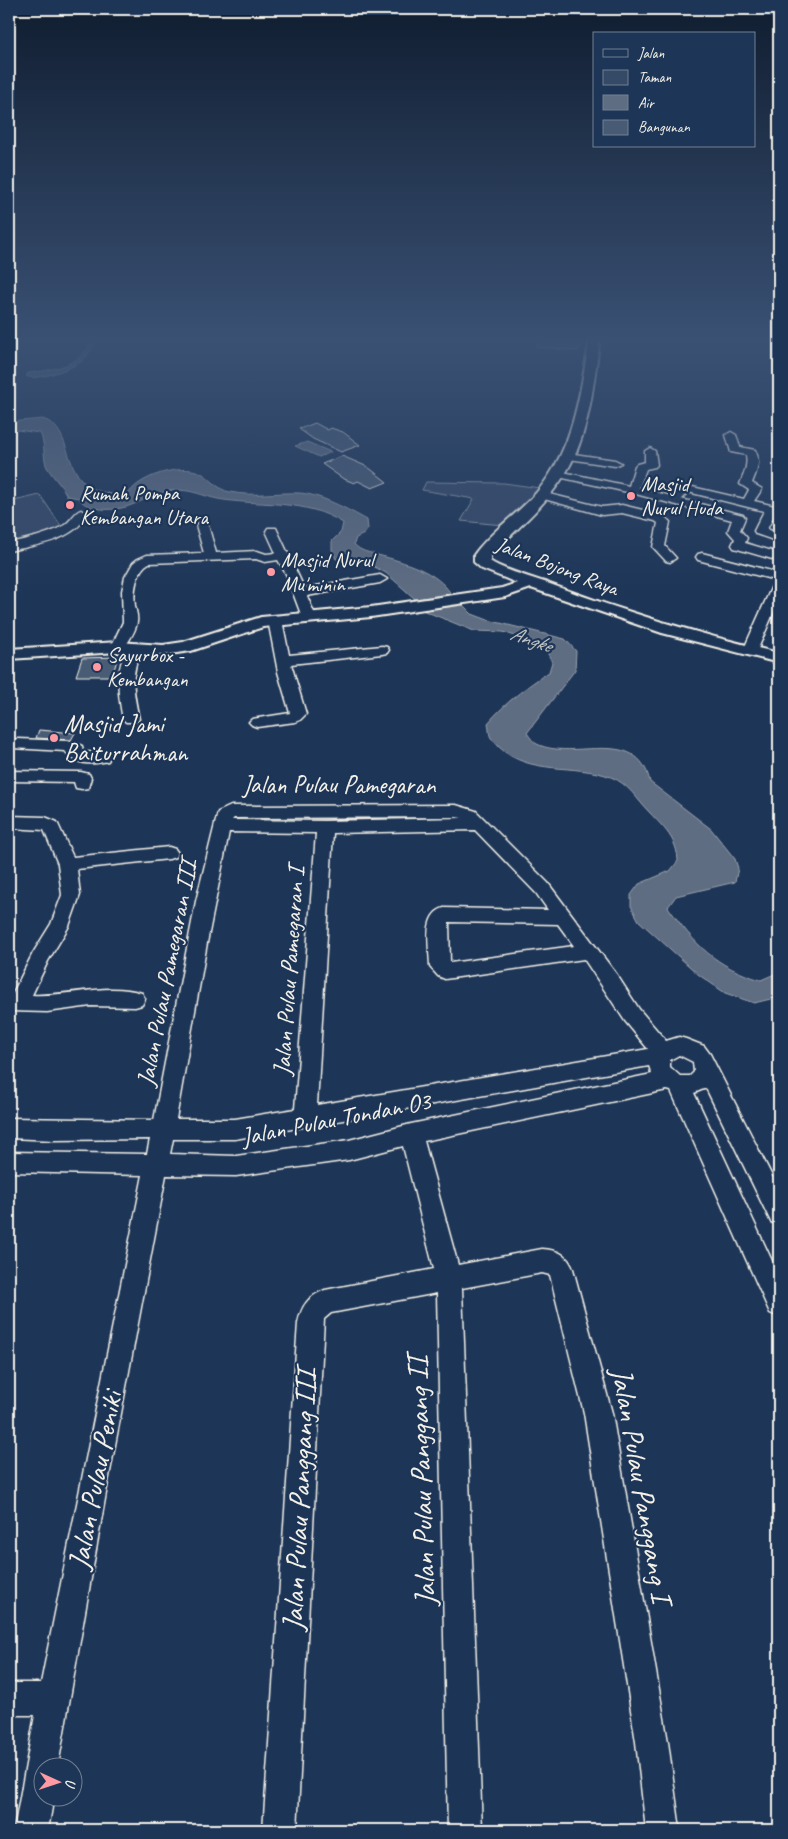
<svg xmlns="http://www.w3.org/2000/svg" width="788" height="1839" font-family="Caveat,sans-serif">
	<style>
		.green { fill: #354a67; stroke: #949ea8 }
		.water { fill: #5e6d82; stroke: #9aa2ab }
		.building { fill: #485b74; stroke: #f4f1e8 }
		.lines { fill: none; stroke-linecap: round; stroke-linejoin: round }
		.minor-casing { stroke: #f4f1e8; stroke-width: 3 }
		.tertiary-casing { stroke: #f4f1e8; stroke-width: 4 }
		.minor { fill: #1d3557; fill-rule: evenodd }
		.tertiary { fill: #1d3557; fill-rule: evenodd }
		.poi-dot { fill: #ff9aa2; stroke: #1d3557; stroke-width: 2 }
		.labels { text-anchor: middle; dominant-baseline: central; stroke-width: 4.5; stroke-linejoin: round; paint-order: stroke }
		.far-poi-label { font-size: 21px; fill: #f4f1e8; stroke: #1d3557; text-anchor: start }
		.far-street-label { font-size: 21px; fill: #f4f1e8; stroke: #1d3557 }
		.far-water-label { font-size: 21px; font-style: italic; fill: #c0c3c4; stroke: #1d3557 }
		.poi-label { font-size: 25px; fill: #f4f1e8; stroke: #1d3557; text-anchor: start }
		.street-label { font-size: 25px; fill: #f4f1e8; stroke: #1d3557 }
		.near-street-label { font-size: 30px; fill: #f4f1e8; stroke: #1d3557 }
	</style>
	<rect width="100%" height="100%" fill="#1d3557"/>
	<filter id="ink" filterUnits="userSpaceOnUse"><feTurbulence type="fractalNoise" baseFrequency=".02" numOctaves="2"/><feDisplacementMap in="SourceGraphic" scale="10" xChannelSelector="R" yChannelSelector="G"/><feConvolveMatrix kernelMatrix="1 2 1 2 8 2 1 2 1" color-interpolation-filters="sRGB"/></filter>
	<g filter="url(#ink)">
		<path class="green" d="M426 482 504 483 540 488 503 525 461 521 474 499 422 490Z
			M40 495 64 530 9 543V502Z"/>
		<path class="water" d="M78 338 91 339 94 345C91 351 87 356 82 361 73 368 36 382 26 376L28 373C51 370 76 367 89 346L86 341Z
			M43 419C75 429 60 478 99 491 109 494 118 496 129 493 140 476 180 464 199 472 211 477 217 490 230 492 253 497 276 492 299 493 320 494 349 510 367 520L368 529 364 534 356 538 354 544C361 552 369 552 378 555 404 562 437 571 451 594L415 599 386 573 365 562 336 559 332 550V541L341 532 343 523C305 499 266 506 224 500 201 497 190 486 164 492 152 495 141 502 129 506 115 511 87 512 79 498L67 496C62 485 49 473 46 465 43 454 45 443 40 433L9 429V422Z
			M307 442 331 452 319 457 295 446Z
			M463 605 472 614 488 620 565 639 576 651 575 670 527 733C530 737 533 742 537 744 574 762 638 725 650 782L711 829 735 859 738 868 735 882 676 896 668 907C695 945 716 967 761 980L779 972V997L754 1003 725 993 699 975 639 921 631 906V895L639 884 670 871 678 861C677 839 664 828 650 813 637 800 629 784 611 777 575 763 529 776 499 747 497 744 493 741 491 738 489 735 489 728 488 723 505 703 527 686 549 672L552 662 546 650 536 643 503 632 474 631 422 610Z"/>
		<path class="building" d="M538 338H574L583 339 578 351 537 347Z
			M315 423 328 430 331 428 343 432 360 445 341 452 313 439 299 429Z
			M342 456 368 467 387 482 372 488 358 481 354 483 342 478 322 464Z
			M118 657 112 676H76L82 658Z
			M39 730 75 733 71 740 36 738Z"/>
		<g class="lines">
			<g class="minor-casing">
				<path id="minor" d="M731 432 736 435 740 447 755 450C761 461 757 471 752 483L762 489 754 501 779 507V515L775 514 767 529 779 534V542L756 534 754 531 764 511 688 492 681 499 743 515 745 518 740 530 747 538 745 543 779 553V561L734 548 732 545 735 539 728 531 732 520 632 493 554 476 552 474 558 471 629 486 635 466 637 464 645 462V451L650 448 655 451 657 465 655 467 646 469 639 488 671 496 679 488 688 486 744 499 749 490 740 484C744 474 748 466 746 455L731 452 726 435Z
					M567 453 615 460 621 463 615 466 563 458 562 456Z
					M541 492 602 507 622 505 663 515 670 522 665 546 676 558 670 562 666 561 653 547 658 523 655 521 622 513 602 515 537 497 535 495Z
					M81 510 87 514C75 541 35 545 9 551V543C27 539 47 535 63 526 71 522 74 512 81 510Z
					M202 521 208 525 216 553 257 551 266 554 276 553 266 531 268 528H276L304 588 380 575 387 579 380 583 307 596 316 617 309 621 302 617 286 574 278 560 265 562 256 559 149 563C136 570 133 592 135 606 136 611 138 616 137 622 136 631 128 642 123 650H113L111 647 123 622 122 591 125 577 133 563 138 559 147 555 204 553 196 525Z
					M702 553 779 573V581L698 560 696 557 698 554Z
					M779 582V600L757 651 755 654H745L743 651 772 586Z
					M275 616 282 620 289 655 382 646 387 647 389 650 387 653 382 654 291 664 306 714 300 720 295 722 257 727 252 725 249 722 252 719 290 713 278 672 268 620Z
					M134 645 139 646 141 649C130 676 133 691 139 719L136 722H126L123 719C118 694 114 669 129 646Z
					M18 739 68 741 82 746 83 752 108 753 110 757 108 761C90 765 75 765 65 751L12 748 10 744 12 740Z
					M9 771 81 772 89 774 91 778 88 788 82 789 76 788 74 782 10 781Z
					M456 805 476 811 548 883 617 975 639 1009 666 1041 679 1037 686 1039 704 1046 710 1054 779 1190V1225L771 1222 706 1088 694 1093 779 1276V1317L770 1313 671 1091 667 1090 424 1141 458 1265 542 1249C558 1250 567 1254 573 1269L612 1413 668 1742 680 1830H646L636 1742 584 1413 550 1275 542 1273 462 1288 482 1830H448L437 1293 331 1313 324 1319 297 1830H263L298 1323C302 1305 308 1297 325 1290L434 1269 403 1146 349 1160 236 1176 166 1175 106 1493 58 1766H42V1796H54L48 1830H14L35 1715H9V1683H41L143 1175 9 1172V1152L147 1154 150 1139 54 1140 9 1138V1118L154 1120 196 901 218 812 231 806ZM456 817 462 818 325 821 232 820 234 818ZM475 830 536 893 548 910 444 908C421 915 430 948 430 967L438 976 445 979 584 959 625 1021 648 1049 317 1105 333 833ZM229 832 316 833 295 1109 235 1119H176L207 943ZM449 922 558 924 574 946 450 963ZM679 1055 693 1062 694 1072 690 1076H680L670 1067V1060ZM649 1066 652 1074 411 1124 349 1140 236 1156 170 1154 173 1139H235Z
					M9 816 45 817 57 822 73 857 169 847 175 849 178 853 175 857 169 859 77 869 80 895 69 926 48 961 32 995C67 997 108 982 142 993L145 999 142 1005 135 1007 91 1006 47 1012 9 1011V995H12L33 953 51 924 62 895 58 864 44 830 9 828Z"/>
			</g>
			<g class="tertiary-casing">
				<path id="tertiary" d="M590 338H600C593 384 590 434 565 474 545 506 515 530 490 556V561C502 570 534 578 550 584 625 612 701 635 779 653V663L662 633 531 588 505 597 371 617 263 627 191 651 163 655 118 652 9 659V649L118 642 163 645 183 642 261 617 371 607 502 588 517 583 482 569 474 562V555C490 532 518 514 537 492 574 449 580 393 590 338Z"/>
			</g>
			<use href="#minor" class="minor"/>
			<use href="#tertiary" class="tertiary"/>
		</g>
	</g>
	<linearGradient id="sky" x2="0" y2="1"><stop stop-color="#101d30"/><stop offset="0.57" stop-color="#3a5174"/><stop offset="1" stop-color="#3a5174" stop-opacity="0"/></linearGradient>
	<rect width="788" height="596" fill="url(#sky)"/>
	<g class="poi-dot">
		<circle cx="631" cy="496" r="5"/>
		<circle cx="70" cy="505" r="5"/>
		<circle cx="271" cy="572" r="5"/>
		<circle cx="97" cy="667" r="5"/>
		<circle cx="54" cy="738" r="5"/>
	</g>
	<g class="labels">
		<g class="far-poi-label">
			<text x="641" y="484">Masjid<tspan x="641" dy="24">Nurul Huda</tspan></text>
			<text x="80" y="493">Rumah Pompa<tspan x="80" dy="24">Kembangan Utara</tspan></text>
			<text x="281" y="560">Masjid Nurul<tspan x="281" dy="24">Mu'minin</tspan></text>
			<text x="107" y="655">Sayurbox -<tspan x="107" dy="24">Kembangan</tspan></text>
		</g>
		<g class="far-street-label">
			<text transform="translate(557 566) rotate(21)">Jalan Bojong Raya</text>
		</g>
		<g class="far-water-label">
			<text transform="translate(531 639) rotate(19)">Angke</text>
		</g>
		<g class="poi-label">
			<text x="64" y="724">Masjid Jami<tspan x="64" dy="29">Baiturrahman</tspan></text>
		</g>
		<g class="street-label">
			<text x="339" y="785">Jalan Pulau Pamegaran</text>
			<text transform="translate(289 971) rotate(-86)">Jalan Pulau Pamegaran I</text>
			<text transform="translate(167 973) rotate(-79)">Jalan Pulau Pamegaran III</text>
			<text transform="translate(336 1119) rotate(-11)">Jalan Pulau Tondan O3</text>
		</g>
		<g class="near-street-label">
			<text transform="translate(95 1480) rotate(-79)">Jalan Pulau Peniki</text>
			<text transform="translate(421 1481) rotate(-92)">Jalan Pulau Panggang II</text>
			<text transform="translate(642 1485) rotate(80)">Jalan Pulau Panggang I</text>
			<text transform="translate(299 1500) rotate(-87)">Jalan Pulau Panggang III</text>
		</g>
	</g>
	<rect width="788" height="1839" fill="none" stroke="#1d3557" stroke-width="30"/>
	<rect x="15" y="15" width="758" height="1809" fill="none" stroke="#f4f1e8" stroke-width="2" filter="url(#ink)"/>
	<rect x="593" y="32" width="162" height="115" fill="#1d3557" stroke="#738091"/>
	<rect x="603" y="49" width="25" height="8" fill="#1d3557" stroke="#738091"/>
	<text x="638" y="58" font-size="15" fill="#f4f1e8">Jalan</text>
	<rect x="603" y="70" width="25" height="15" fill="#354a67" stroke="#738091"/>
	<text x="638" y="82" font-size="15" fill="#f4f1e8">Taman</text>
	<rect x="603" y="95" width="25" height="15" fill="#5e6d82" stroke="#738091"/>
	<text x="638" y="108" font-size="15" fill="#f4f1e8">Air</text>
	<rect x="603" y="120" width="25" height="15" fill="#485b74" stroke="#738091"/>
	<text x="638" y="132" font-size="15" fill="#f4f1e8">Bangunan</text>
	<g transform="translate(58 1782) rotate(93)"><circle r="24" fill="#1d3557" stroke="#738091"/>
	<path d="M0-4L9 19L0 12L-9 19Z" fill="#ff9aa2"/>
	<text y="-8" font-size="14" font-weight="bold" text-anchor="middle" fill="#f4f1e8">U</text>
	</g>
</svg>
